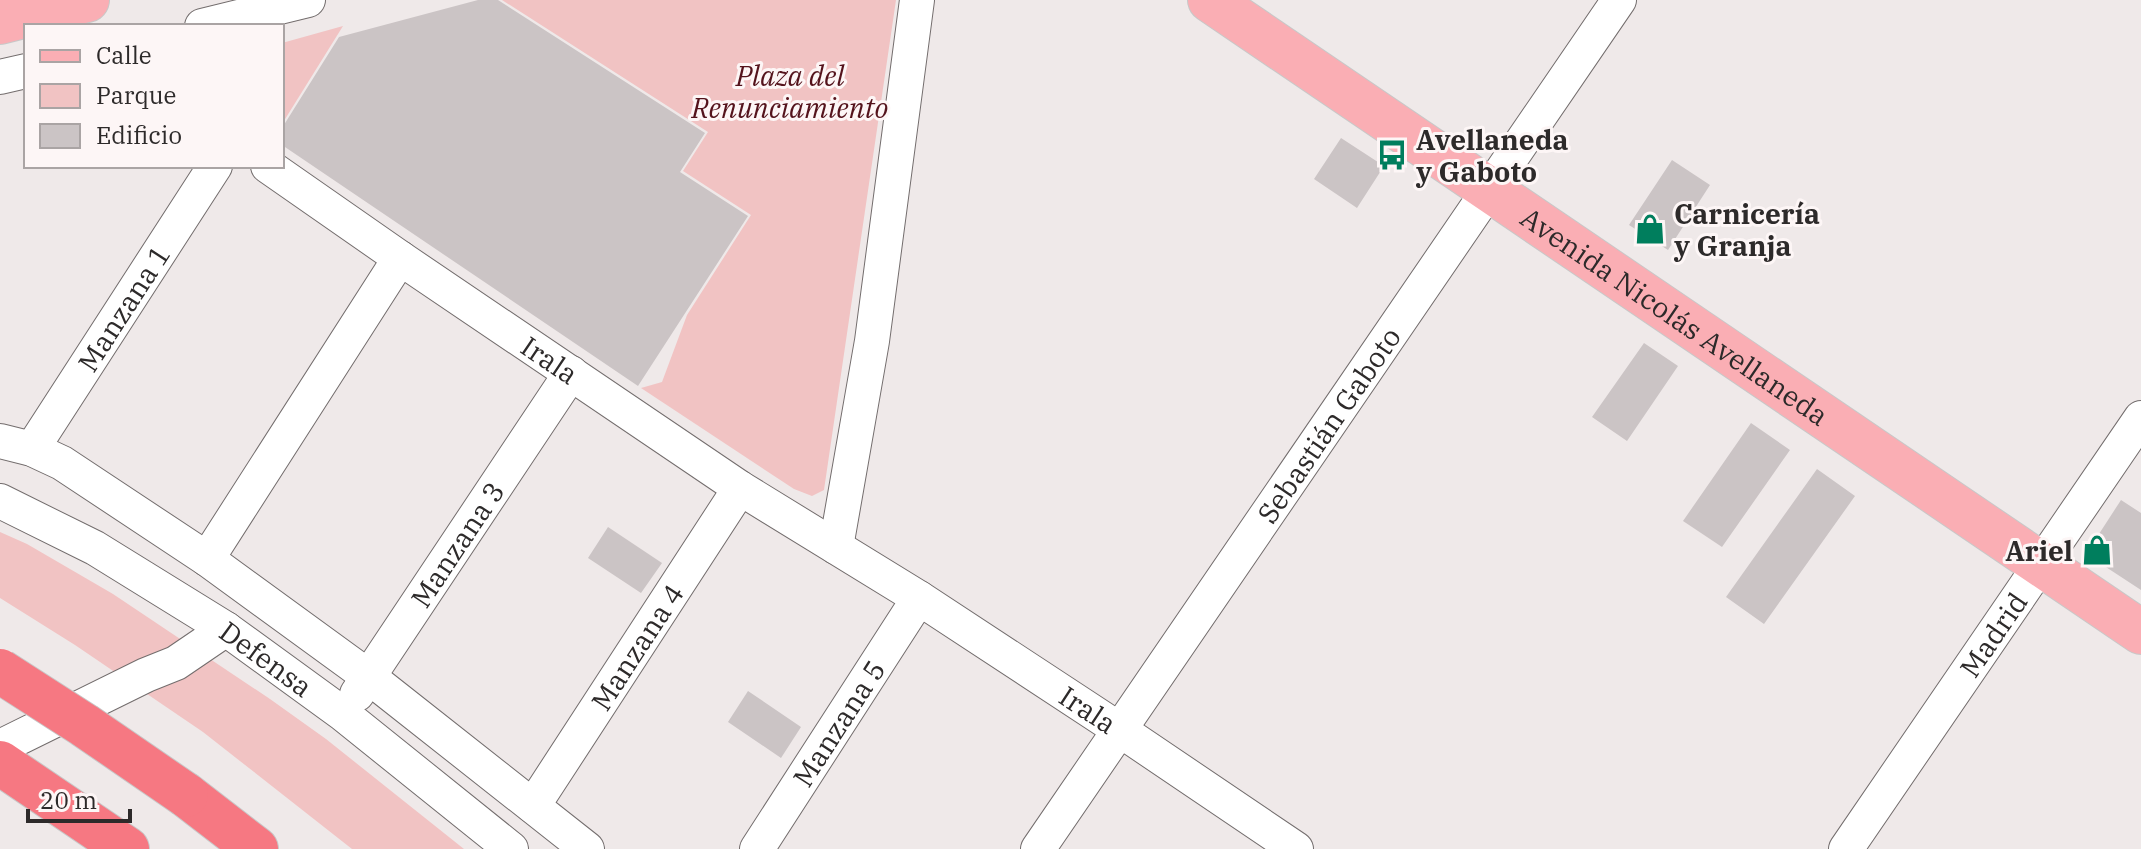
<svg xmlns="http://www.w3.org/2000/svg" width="2141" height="849" font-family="'IBM Plex Serif',serif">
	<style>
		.green { fill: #f1c3c3 }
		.building { fill: #cbc4c5 }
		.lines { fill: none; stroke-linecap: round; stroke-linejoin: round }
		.minor-casing { stroke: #736d6d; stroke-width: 36 }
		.major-casing { stroke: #c8c8c8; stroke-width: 46 }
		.highway-casing { stroke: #c8c8c8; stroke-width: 46 }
		.minor { stroke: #fff; stroke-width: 34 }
		.major { stroke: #faaeb4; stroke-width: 44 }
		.highway { stroke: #f67882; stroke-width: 44 }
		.highway-bridge-casing { stroke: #c8c8c8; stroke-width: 46; stroke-linecap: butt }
		.highway-bridge { stroke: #f67882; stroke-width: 44 }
		.labels { text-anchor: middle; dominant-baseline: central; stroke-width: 6; stroke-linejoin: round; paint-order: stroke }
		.park-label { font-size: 28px; font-style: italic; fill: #54131c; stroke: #fdf6f6 }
		.poi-label { font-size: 28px; font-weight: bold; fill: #2d2a2a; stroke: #fdf6f6; text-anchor: start }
		.street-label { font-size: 28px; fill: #2d2a2a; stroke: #fdf6f6 }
	</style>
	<rect width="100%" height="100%" fill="#efe9e9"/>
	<path class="green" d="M502 0H896L824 490 812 496 794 489 641 388 662 382 687 315 751 215 683 171 708 132Z
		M343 26 282 124V43Z
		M0 532 27 544 113 594 270 699 326 739 464 849H352L203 732 75 645 0 598Z"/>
	<path class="building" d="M478 0H498L705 133 680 172 748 216 638 386 282 145V128L339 37Z
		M1341 138 1384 166 1357 208 1314 179Z
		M1672 160 1710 185 1668 250 1629 225Z
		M1644 343 1678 366 1627 441 1592 417Z
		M1751 423 1790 450 1722 547 1683 521Z
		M1817 469 1855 496 1764 624 1726 597Z
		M2121 500 2141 513V590L2086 554Z
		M608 527 662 563 641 593 588 558Z
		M748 691 801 727 781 758 728 722Z"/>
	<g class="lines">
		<g class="minor-casing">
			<g id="minor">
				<path d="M202 26 308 0"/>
				<path d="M0 77 26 71"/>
				<path id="s1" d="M268 166 400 258 740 488 919 598 1120 730 1296 849"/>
				<path d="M0 441 32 449 62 463 207 559 369 677 587 849"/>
				<path id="s2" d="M32 449 215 166"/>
				<path id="s3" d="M0 501 95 548 226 629 343 714 511 849"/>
				<path d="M836 547 872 341 917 0"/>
				<path d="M207 559 400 258"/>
				<path id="s4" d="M357 694 571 373"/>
				<path d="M0 747 146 675 176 663 226 629"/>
				<path id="s5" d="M533 806 740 488"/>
				<path id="s6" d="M757 849 919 598"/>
				<path id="s7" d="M1038 849 1619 0"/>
				<path id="s8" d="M1846 849 2141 418"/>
			</g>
		</g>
		<g class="major-casing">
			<g id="major">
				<path id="s9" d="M1210 0 2141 632"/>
				<path d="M0 22 87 0"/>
			</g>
		</g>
		<g class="highway-casing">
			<path id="highway" d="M0 763 127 849
				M186 795 256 849"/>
		</g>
		<use href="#minor" class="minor"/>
		<use href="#major" class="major"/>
		<use href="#highway" class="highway"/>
		<g class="highway-bridge-casing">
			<path id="highway-bridge" d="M0 671 84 725 186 795"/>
		</g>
		<use href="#highway-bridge" class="highway-bridge"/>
	</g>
	<defs>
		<g id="bus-bare" transform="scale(2.4)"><path d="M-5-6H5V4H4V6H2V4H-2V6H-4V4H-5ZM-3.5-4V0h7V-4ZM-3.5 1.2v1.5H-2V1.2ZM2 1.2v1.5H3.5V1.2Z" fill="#007e5d" stroke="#fdf6f6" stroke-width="2.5" paint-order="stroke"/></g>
		<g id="shop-bare" transform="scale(2.4)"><path d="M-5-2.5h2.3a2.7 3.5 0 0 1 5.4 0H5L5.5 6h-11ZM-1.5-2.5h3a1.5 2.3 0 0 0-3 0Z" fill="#007e5d" stroke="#fdf6f6" stroke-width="2.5" paint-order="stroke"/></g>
	</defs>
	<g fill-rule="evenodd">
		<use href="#bus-bare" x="1392" y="155"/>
		<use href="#shop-bare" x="1650" y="229"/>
		<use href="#shop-bare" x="2097" y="550"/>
	</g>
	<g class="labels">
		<g class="park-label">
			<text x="790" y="75">Plaza del<tspan x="790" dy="32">Renunciamiento</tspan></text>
		</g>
		<g class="poi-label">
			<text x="1416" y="139">Avellaneda<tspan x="1416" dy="32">y Gaboto</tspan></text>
			<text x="1674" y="213">Carnicería<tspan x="1674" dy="32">y Granja</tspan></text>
			<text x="2073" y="550" text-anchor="end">Ariel</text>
		</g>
		<g class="street-label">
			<text stroke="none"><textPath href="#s2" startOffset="168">Manzana 1</textPath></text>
			<text stroke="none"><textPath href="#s9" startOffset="562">Avenida Nicolás Avellaneda</textPath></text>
			<text stroke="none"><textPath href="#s1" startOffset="342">Irala</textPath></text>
			<text stroke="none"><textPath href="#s7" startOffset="514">Sebastián Gaboto</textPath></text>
			<text stroke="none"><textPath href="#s4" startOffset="180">Manzana 3</textPath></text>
			<text stroke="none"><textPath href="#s8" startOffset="260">Madrid</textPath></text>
			<text stroke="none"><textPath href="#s5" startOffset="190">Manzana 4</textPath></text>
			<text stroke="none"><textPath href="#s3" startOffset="310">Defensa</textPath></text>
			<text stroke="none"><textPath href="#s1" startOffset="984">Irala</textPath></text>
			<text stroke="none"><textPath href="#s6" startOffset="150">Manzana 5</textPath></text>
		</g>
	</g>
	<rect x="24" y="24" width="260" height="144" fill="#fdf6f6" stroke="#aaa4a4" stroke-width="2"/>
	<rect x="40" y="50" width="40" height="12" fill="#faaeb4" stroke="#aaa4a4" stroke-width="2"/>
	<text x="96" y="64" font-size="24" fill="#2d2a2a">Calle</text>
	<rect x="40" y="84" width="40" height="24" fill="#f1c3c3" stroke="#aaa4a4" stroke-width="2"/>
	<text x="96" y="104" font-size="24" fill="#2d2a2a">Parque</text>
	<rect x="40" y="124" width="40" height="24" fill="#cbc4c5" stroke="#aaa4a4" stroke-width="2"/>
	<text x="96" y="144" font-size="24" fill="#2d2a2a">Edificio</text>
	<path d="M28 809v12h102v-12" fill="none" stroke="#2d2a2a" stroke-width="4"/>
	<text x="40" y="809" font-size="24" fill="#2d2a2a" stroke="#fdf6f6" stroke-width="6" paint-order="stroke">20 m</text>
</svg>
